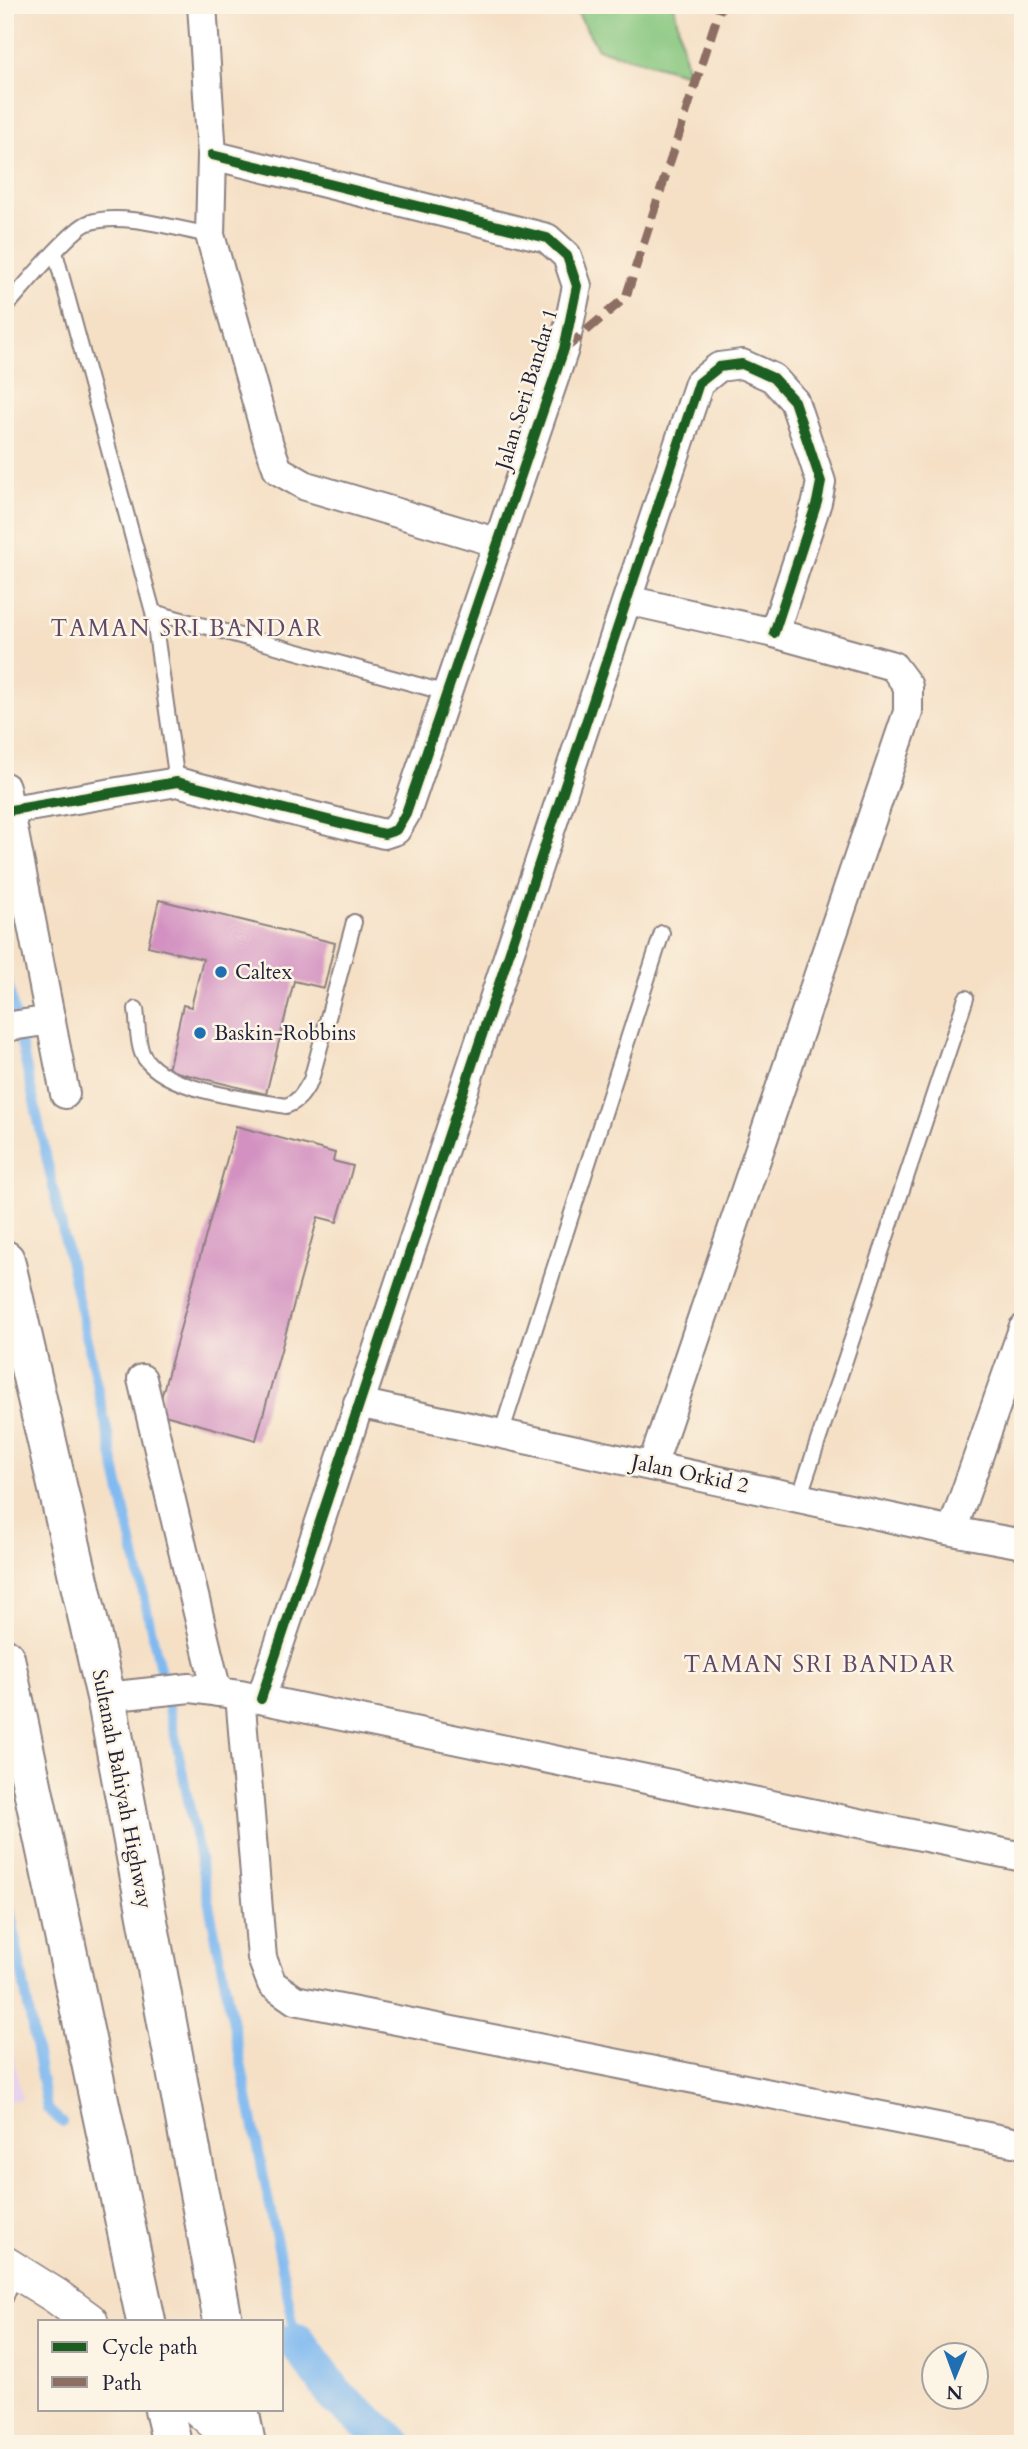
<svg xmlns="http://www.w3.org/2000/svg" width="1028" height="2449" font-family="Cardo,serif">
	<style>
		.built { fill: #e8d2ee }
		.green { fill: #86c67e; stroke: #54745c; stroke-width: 2 }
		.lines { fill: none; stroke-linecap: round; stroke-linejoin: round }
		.stream { stroke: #7fb9f0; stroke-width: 10 }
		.canal { stroke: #7fb9f0; stroke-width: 38 }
		.building { fill: #d391c1 }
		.service-casing { stroke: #8c8180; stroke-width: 18 }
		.minor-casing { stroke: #8c8180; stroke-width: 32 }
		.tertiary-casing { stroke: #8c8180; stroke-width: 38 }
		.primary-casing { stroke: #8c8180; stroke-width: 42 }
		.service { stroke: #fff; stroke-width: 14 }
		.minor { stroke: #fff; stroke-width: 28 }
		.tertiary { stroke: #fff; stroke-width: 35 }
		.primary { stroke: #fff; stroke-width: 38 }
		.quiet { stroke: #8d6e63; stroke-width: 9; stroke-dasharray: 18 9; stroke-linecap: butt }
		.cycleway-casing { stroke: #fcf5e5; stroke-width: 15 }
		.cycleway { stroke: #1b5e20; stroke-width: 10 }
		.poi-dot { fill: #1f6fb2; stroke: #fcf5e5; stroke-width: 2.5 }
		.labels { text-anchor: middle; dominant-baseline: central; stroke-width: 5; stroke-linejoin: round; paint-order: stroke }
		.street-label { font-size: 21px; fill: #22223b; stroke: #fcf5e5 }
		.poi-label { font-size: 21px; fill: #22223b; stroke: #fcf5e5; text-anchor: start }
		.neighbourhood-label { font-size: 23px; letter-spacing: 2px; fill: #60496a; stroke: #fcf5e5 }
	</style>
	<rect width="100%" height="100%" fill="#fcf5e5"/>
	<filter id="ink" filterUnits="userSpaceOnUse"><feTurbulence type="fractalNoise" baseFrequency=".0143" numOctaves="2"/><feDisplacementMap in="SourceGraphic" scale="14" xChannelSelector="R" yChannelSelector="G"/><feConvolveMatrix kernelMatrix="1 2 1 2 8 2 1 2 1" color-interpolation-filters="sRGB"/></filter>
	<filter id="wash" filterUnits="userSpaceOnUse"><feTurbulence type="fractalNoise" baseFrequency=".00686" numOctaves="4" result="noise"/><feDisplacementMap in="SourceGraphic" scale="28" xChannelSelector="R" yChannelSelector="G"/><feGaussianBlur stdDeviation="1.57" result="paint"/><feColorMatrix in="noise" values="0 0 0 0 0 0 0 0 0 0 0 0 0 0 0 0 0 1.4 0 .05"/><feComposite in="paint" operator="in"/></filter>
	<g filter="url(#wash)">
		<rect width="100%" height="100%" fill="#f5e0c6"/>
		<path class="built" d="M5 2013 22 2099 5 2101Z"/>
		<path class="green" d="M573 5H674L688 74 598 49Z"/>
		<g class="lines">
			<path class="stream" d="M5 971 178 1750 297 2342
				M5 1882 47 2109 62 2122
				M282 2328 297 2342"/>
			<path class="canal" d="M297 2342 338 2398 394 2444"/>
		</g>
		<g id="blocks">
			<path class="building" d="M159 900 335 943 324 988 294 981 266 1094 168 1070 183 1005 191 1007 203 959 148 946Z
				M236 1126 335 1153 333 1161 353 1166 337 1222 318 1217 256 1440 157 1413Z"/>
		</g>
	</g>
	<g filter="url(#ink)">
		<use href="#blocks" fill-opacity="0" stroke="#8c8180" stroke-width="2"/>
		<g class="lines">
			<g class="service-casing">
				<path id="service" d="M55 252 153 612 177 782
					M5 308C20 291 71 229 88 223 121 211 176 229 210 235
					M153 612 447 693
					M136 1009C138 1022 137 1041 142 1053 159 1091 249 1099 286 1106 300 1101 304 1092 311 1080L354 922
					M501 1434 662 933
					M799 1498 966 998
					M5 2298 16 2271"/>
			</g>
			<g class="minor-casing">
				<path id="minor" d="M202 5 212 155 210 235 269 445 278 470 306 486 499 543
					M627 600 774 633 893 666 908 686V712L652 1466
					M5 787 65 1094
					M5 811 177 782 384 834 396 830 406 813 564 349 577 286 567 256 547 238 212 155
					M5 1027 51 1020
					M142 1379 217 1692
					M358 1403 952 1531 1023 1544
					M952 1531 1023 1329
					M240 1695 262 1958 272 1984 295 2000 1023 2144
					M106 1697 190 1688 240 1695 1023 1857
					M261 1699 699 383 719 367 742 364 773 378 794 401 821 482 817 502 774 633"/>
			</g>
			<g class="tertiary-casing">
				<path id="tertiary" d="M5 2264 56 2296 90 2321
					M199 2409 239 2444"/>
			</g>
			<g class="primary-casing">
				<path id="primary" d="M5 1260 106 1697 223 2321
					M5 1658 146 2321
					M164 2409 172 2444
					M239 2409 246 2444"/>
			</g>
			<use href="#service" class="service"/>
			<use href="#minor" class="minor"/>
			<use href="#tertiary" class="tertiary"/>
			<use href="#primary" class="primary"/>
			<path class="quiet" d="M566 348 626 297 721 5"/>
			<g class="cycleway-casing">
				<path id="cycleway" d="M5 811 177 782 384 834 396 830 406 813 564 349 577 286 567 256 547 238 212 155
					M261 1699 699 383 719 367 742 364 773 378 794 401 821 482 817 502 774 633"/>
			</g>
			<use href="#cycleway" class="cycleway"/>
		</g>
	</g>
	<g class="poi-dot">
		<circle cx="221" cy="972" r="7"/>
		<circle cx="200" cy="1033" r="7"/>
	</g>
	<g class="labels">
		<g class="street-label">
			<text transform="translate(527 389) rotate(-73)">Jalan Seri Bandar 1</text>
			<text transform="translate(690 1474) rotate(12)">Jalan Orkid 2</text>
			<text transform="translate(122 1789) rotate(79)">Sultanah Bahiyah Highway</text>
		</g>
		<g class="poi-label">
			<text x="235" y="972">Caltex</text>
			<text x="214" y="1033">Baskin-Robbins</text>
		</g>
		<g class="neighbourhood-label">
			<text x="187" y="628">TAMAN SRI BANDAR</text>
			<text x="820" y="1664">TAMAN SRI BANDAR</text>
		</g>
	</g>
	<rect width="1028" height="2449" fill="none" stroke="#fcf5e5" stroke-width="28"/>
	<rect x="38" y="2320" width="245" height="91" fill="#fcf5e5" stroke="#a5a1a1" stroke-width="2"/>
	<rect x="52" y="2342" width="35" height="10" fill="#1b5e20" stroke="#a5a1a1" stroke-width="2"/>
	<text x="102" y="2354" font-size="21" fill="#22223b">Cycle path</text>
	<rect x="52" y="2377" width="35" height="10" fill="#8d6e63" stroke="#a5a1a1" stroke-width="2"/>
	<text x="102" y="2390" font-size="21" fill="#22223b">Path</text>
	<g transform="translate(955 2376) rotate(181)"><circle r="33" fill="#fcf5e5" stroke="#a5a1a1" stroke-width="2"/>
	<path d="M0-5L12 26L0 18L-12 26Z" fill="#1f6fb2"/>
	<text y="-10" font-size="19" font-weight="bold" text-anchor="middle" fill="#22223b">N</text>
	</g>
</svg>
